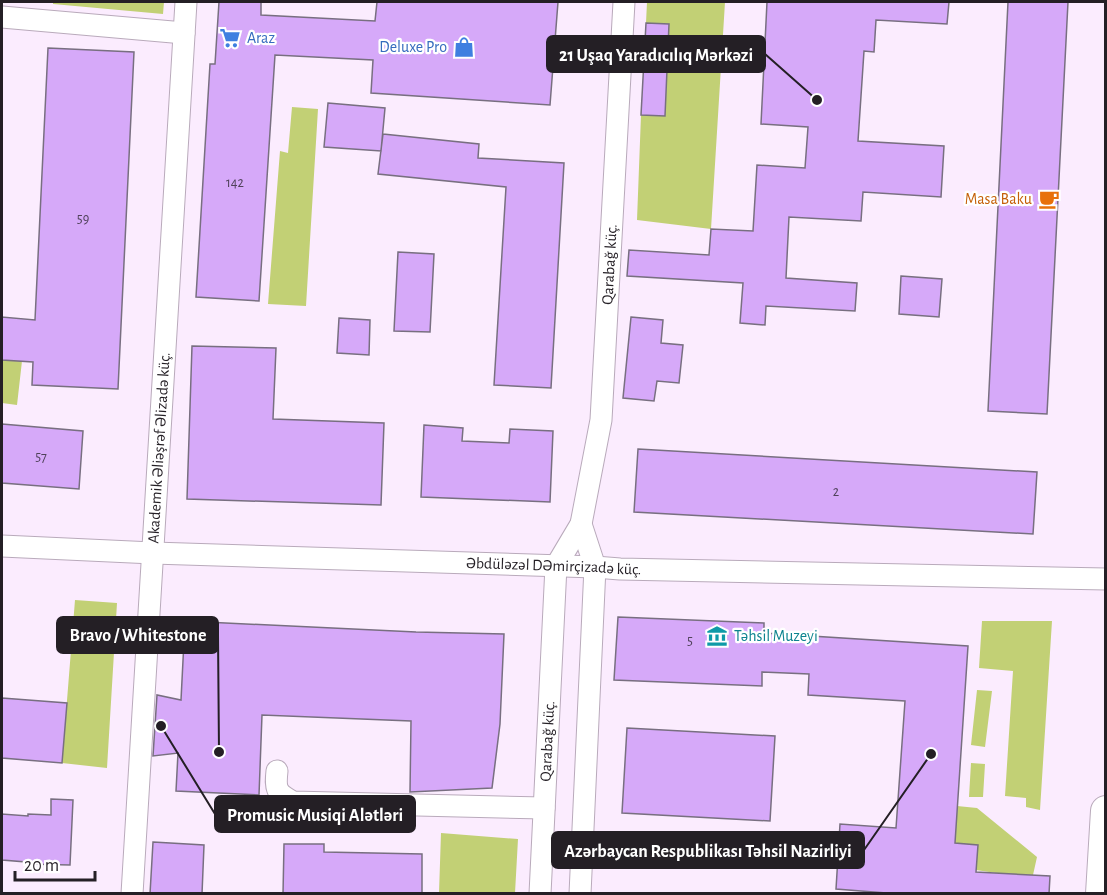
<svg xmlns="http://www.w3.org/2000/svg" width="1107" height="895" font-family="'Alegreya Sans',sans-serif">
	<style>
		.green { fill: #c2d075 }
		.building { fill: #d6a9f9; stroke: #786f80; stroke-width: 1.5 }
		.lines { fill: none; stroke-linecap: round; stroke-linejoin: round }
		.street-casing { stroke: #b9aabb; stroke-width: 23 }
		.secondary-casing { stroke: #b9aabb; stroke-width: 32 }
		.street { stroke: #fff; stroke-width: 21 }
		.secondary { stroke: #fff; stroke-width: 30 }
		.labels { text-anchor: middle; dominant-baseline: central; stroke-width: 4.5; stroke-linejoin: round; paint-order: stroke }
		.number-label { font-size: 14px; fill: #50425a }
		.shop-label { font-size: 16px; fill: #366cbe; stroke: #fff; text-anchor: start }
		.food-label { font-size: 16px; fill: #c56008; stroke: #fff; text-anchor: end }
		.street-label { font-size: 16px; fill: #241f25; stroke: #fff }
		.culture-label { font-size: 16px; fill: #0d838f; stroke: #fff; text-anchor: start }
		.leader { fill: none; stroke: #241f25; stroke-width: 2 }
		.callout-dot { fill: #241f25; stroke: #fff; stroke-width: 2 }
		.callout { fill: #241f25; stroke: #241f25; stroke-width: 2 }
		.callout-label { font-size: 18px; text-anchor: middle; font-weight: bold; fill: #fff }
	</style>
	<rect width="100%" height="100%" fill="#fbecfe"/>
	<path class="green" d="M53 2H164L163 14 53 4Z
		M647 2H725L711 229 637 220 641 115 664 116 669 30 646 23Z
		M292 107 318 109 306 306 268 304 280 151 288 153Z
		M2 360 22 361 17 405 2 403Z
		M75 600 117 603 107 768 62 763Z
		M982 621H1052L1040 810 1026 807V798L1005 796 1013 671 979 668Z
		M977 690 992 691 985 747 971 745Z
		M971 763 985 764 983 797H969Z
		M957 806 977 808 1037 857 1033 875 996 873 976 870 978 845 941 843Z
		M441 833 518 839 515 893H439Z"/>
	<path class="building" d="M219 2H261V15L375 21 377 2H558L550 105 371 93 373 60 275 55 259 301 196 297 210 64H215Z
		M767 2H949L947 24 876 20 874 52 864 51 858 141 944 146 941 197 863 192 861 221 789 217 786 278 857 283 855 311 766 306 765 325 740 323 743 283 627 276 629 250 709 255 711 229 753 231 757 165 805 168 808 127 761 124Z
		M1008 2H1068L1047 414 988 411Z
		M646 23 669 24 665 116 641 115Z
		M48 48 134 52 118 389 32 385 33 362 2 360V317L35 320Z
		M328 103 385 108 381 151 324 147Z
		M383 134 479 144 478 158 564 163 551 388 494 385 506 187 378 174Z
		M398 252 434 254 430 332 394 331Z
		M901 276 942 279 939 317 899 314Z
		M631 317 663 320 661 343 683 345 679 383 657 381 654 401 623 398Z
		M339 318 370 320 369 355 337 353Z
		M192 346 276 348 273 419 384 423 381 505 187 499Z
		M2 424 83 431 79 489 2 483Z
		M424 425 463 428 462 441 509 443 510 429 553 431 550 502 421 497Z
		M638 449 1037 472 1033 534 634 512Z
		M618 617 764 623V633L968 646 955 843 978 845 976 872 1050 876 1049 894H899L836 889 840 824 896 828 905 701 808 695 809 674 762 672V686L614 680Z
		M185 621 416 632 504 634 500 724 492 788 410 792 411 721 262 715 259 795 176 791 178 753 153 756 157 695 181 700Z
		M2 698 67 703 62 763 2 758Z
		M627 728 775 736 770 821 622 813Z
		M51 799 73 800 70 865 26 864V862L2 860V814L28 816V814L51 815Z
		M153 842 204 845 202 894H150Z
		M284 844H324V852L422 854V894H283Z"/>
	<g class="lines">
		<g class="street-casing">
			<g id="street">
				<path d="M2 17 184 33"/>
				<path id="s1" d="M2 546 153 553 595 567 620 569 1106 579"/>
				<path d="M277 771C275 789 276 793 293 802L544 808"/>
				<path id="s2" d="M132 894 186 2"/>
				<path id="s3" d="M540 894 556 566 581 524 601 420 624 2"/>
				<path d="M580 894 595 567 581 524"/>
			</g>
		</g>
		<g class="secondary-casing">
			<path id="secondary" d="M1101 894 1106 811"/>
		</g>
		<use href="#street" class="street"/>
		<use href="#secondary" class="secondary"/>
	</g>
	<defs>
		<g id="supermarket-bare" transform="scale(1.62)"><path d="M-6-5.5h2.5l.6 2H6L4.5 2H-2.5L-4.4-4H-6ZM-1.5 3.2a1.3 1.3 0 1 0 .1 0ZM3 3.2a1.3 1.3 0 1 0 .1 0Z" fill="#3f7fe0" stroke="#fff" stroke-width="2.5" paint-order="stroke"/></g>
		<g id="shop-bare" transform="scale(1.62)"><path d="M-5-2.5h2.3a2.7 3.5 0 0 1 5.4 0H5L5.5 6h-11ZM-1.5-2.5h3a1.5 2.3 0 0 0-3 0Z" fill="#3f7fe0" stroke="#fff" stroke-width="2.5" paint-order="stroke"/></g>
		<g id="cafe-bare" transform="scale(1.62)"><path d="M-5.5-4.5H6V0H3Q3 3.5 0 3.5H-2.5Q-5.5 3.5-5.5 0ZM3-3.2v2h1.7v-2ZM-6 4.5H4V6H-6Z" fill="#e8710a" stroke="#fff" stroke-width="2.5" paint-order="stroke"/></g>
		<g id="museum-bare" transform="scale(1.62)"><path d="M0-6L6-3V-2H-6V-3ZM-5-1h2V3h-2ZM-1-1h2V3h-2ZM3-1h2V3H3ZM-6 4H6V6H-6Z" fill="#0f9aa8" stroke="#fff" stroke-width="2.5" paint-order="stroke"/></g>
	</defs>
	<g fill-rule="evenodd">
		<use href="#supermarket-bare" x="230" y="38"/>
		<use href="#shop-bare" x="464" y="47"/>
		<use href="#cafe-bare" x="1049" y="199"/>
		<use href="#museum-bare" x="717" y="636"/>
	</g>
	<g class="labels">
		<g class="number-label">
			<text x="235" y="183">142</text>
			<text x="83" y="219">59</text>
			<text x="41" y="457">57</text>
			<text x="836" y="492">2</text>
			<text x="690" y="641">5</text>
		</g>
		<g class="shop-label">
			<text x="247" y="38">Araz</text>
			<text x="447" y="47" text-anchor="end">Deluxe Pro</text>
		</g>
		<g class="food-label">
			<text x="1032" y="199">Masa Baku</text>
		</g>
		<g class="street-label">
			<text stroke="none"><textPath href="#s3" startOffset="639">Qarabağ küç.</textPath></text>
			<text stroke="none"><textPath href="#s2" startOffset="447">Akademik Əliəşrəf Əlizadə küç.</textPath></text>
			<text stroke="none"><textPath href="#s1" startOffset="552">Əbdüləzəl DƏmirçizadə küç.</textPath></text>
			<text stroke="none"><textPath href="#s3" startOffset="153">Qarabağ küç.</textPath></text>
		</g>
		<g class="culture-label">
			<text x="734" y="636">Təhsil Muzeyi</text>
		</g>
	</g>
	<path class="leader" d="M817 100L765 54M219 752L218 635M161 726L215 814M931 754L864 850"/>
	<g class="callout-dot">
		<circle cx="817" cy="100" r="6"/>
		<circle cx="219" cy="752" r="6"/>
		<circle cx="161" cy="726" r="6"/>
		<circle cx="931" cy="754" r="6"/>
	</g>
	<g class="callout">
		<rect x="547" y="36" width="218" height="36" rx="6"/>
		<rect x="57" y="617" width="161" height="36" rx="6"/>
		<rect x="215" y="796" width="200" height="36" rx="6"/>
		<rect x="552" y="832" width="312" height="36" rx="6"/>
	</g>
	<g class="callout-label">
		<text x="656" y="61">21 Uşaq Yaradıcılıq Mərkəzi</text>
		<text x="138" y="641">Bravo / Whitestone</text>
		<text x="315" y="821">Promusic Musiqi Alətləri</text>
		<text x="708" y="857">Azərbaycan Respublikası Təhsil Nazirliyi</text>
	</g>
	<rect width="1107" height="895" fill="none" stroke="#241f25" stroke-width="6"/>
	<path d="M15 871v9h80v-9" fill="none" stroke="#241f25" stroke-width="3"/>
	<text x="24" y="871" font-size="18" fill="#241f25" stroke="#ffffff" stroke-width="4.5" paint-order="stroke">20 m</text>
</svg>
